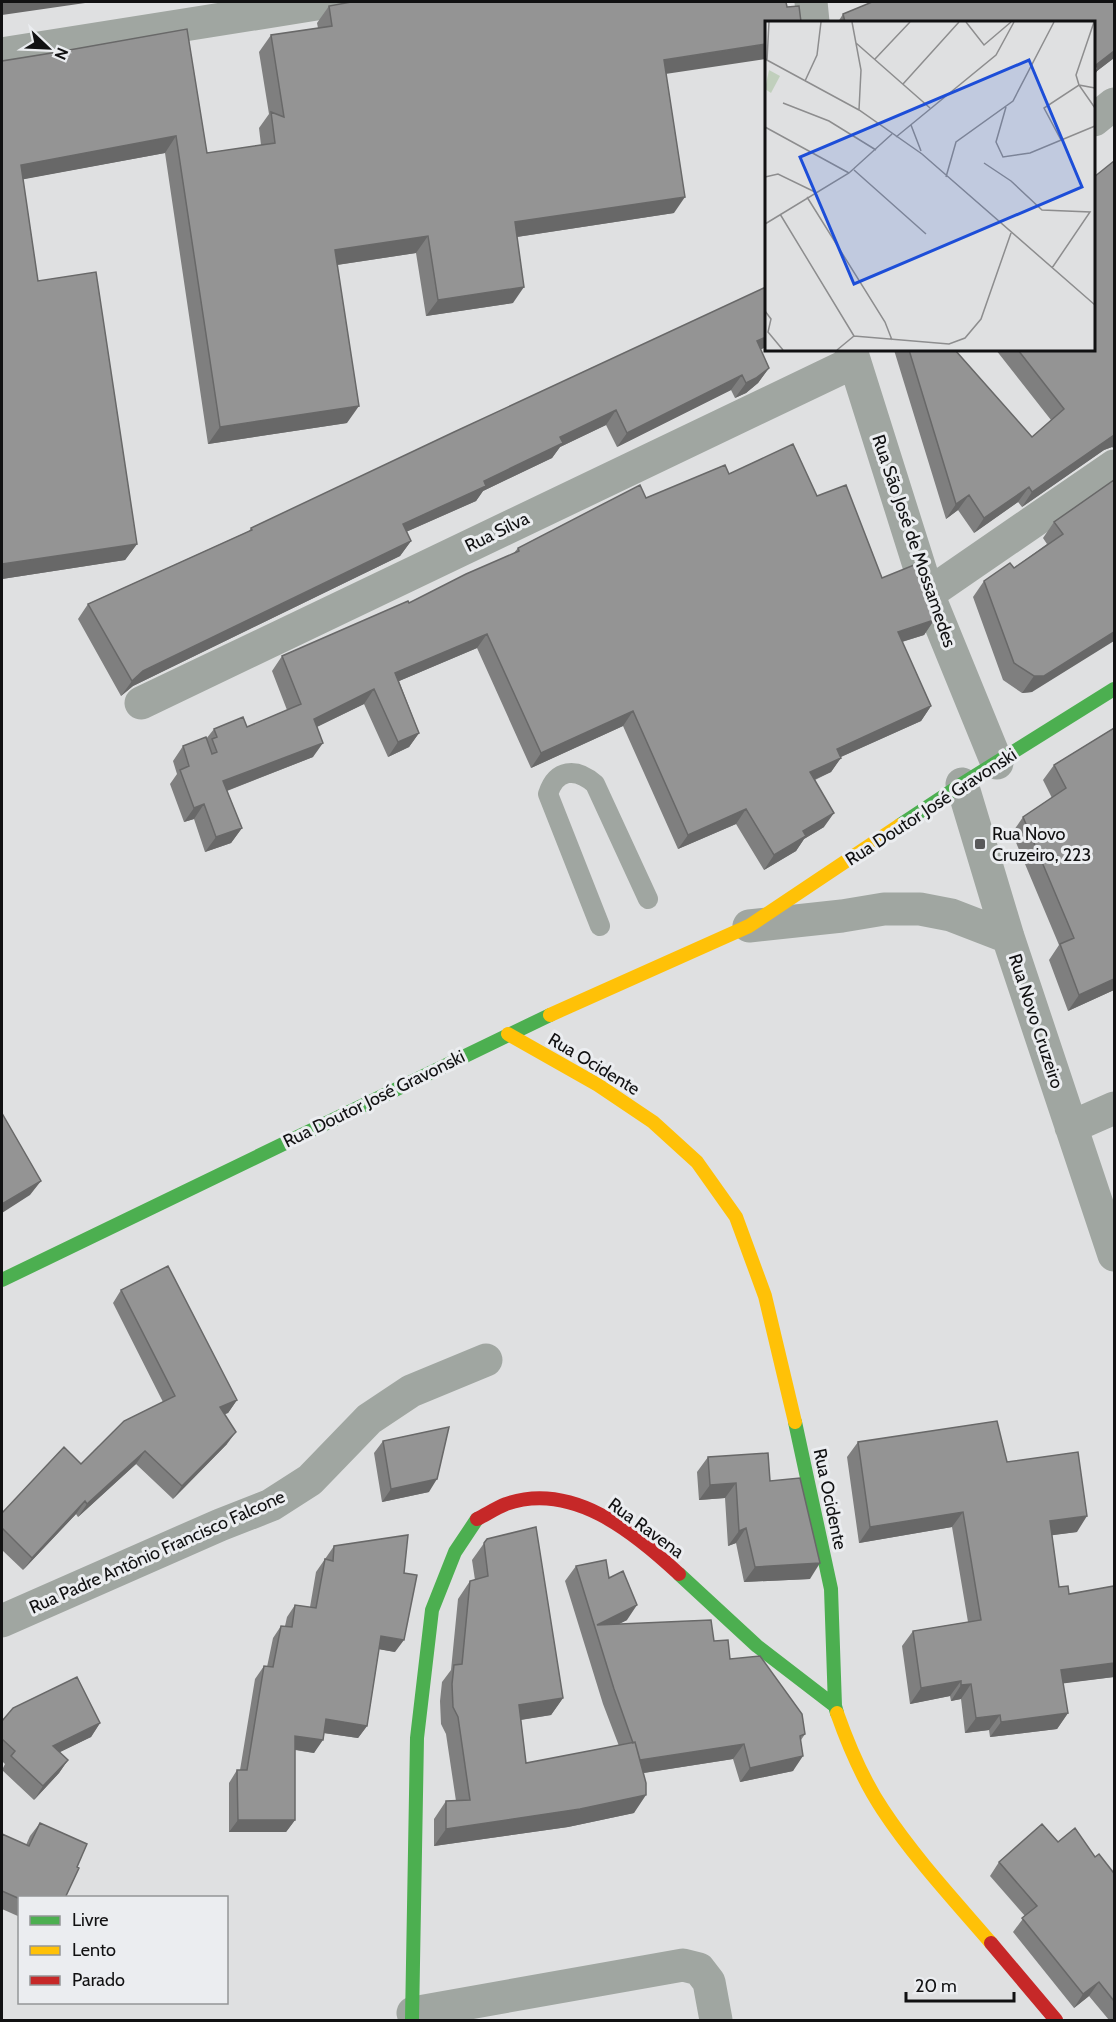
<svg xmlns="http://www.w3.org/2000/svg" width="1116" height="2022" font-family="Cabin,sans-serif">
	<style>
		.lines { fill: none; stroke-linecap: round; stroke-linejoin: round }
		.lane { stroke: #a0a6a1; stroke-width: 20 }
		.street { stroke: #a0a6a1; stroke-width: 33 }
		.fast { stroke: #4caf50; stroke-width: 14 }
		.slow { stroke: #ffc107; stroke-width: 14 }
		.jam { stroke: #c62828; stroke-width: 14 }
		.wall { fill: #7f7f7f }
		.shaded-wall { fill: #686868 }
		.building { fill: #949494; stroke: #686868; stroke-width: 1.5 }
		.poi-dot { fill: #59595a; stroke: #ebedf0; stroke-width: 2 }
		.labels { text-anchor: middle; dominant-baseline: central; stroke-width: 6; stroke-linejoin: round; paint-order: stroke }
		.street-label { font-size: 18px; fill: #111112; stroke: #ebedf0 }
		.poi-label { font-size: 18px; fill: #111112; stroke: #ebedf0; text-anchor: start }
		.inset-road { fill: none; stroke: #8d8d8e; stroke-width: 1.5 }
		.view { fill: #1d4ed8; fill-opacity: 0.15; stroke: #1d4ed8; stroke-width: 3 }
		.inset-edge { fill: none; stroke: #111112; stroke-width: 3 }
	</style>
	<rect width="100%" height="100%" fill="#dfe0e1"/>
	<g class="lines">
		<path class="lane" d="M600 926 548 794C556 769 576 767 595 784L648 899"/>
		<path class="street" d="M811 2 813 22
			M2 54 329 2
			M1094 120 1114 104
			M851 350 928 594 997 763
			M928 594 1114 466
			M141 703 854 362
			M962 784 1008 937 1114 1255
			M749 926 842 916 884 909H920L951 915 1008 937
			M1071 1127 1114 1108
			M2 1621 220 1525 271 1505 310 1480 369 1419 411 1391 486 1360
			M413 2013 683 1965 699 1969 709 1982 716 2020"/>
		<path class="fast" d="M900 825 962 784 1114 689
			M2 1280 550 1015
			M795 1422 831 1589 835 1706 837 1713
			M679 1574 757 1646 835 1706
			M412 2020 417 1738 432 1610 455 1552 477 1519"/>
		<path class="slow" d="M550 1015 749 926 900 825
			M508 1034 598 1085 653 1122 697 1162 736 1217 765 1296 795 1422
			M837 1713C849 1747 863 1780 883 1810 914 1857 954 1900 991 1943"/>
		<path class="jam" d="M477 1519C487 1514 496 1508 506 1504 572 1481 634 1532 679 1574
			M991 1943 1056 2020"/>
	</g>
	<path class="wall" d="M1114 2V58L1097 71 1094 76V22H838L843 14Z
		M329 6 666 74 674 213 517 237 513 303 426 316 416 253 337 265 347 423 208 444 165 153 23 179 38 281 137 544 125 560 2 579V61L58 52 207 153 261 145 259 128 269 114 259 52 271 35 318 28 317 23Z
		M1114 161V448L1112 447 1104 450 1022 507 1018 502 974 533 958 510 946 519 894 350H955L1032 437 1051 420 996 350H1094Z
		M761 350 769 368 758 383 746 393 735 398 731 390 617 447 606 425 560 447 552 458 483 491 476 501 406 532 411 541 400 556 133 686 121 696 78 619 88 604 249 531 251 528Z
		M729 474 817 496 882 578 934 620 924 635 902 642 931 706 921 721 841 757 831 772 815 780 824 827 804 839 796 851 764 870 736 824 678 849 623 726 531 768 477 648 399 681 419 733 409 747 388 757 364 704 317 727 313 757 227 791 242 828 231 843 205 852 194 819 184 822 170 784 177 774 173 761 183 746 206 739 214 729 247 727 287 710 272 671 282 656 409 603 513 554 518 548 646 498Z
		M1114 480 1032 692 1022 693 1003 680 973 597 984 581 1014 568 1047 544 1043 538 1054 522Z
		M1114 728V990L1068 1011 1049 960 1059 945 1012 833 1023 817 1052 798 1043 780 1054 765Z
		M121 1290 237 1400 228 1413 225 1414 227 1444 173 1499 136 1464 78 1517 76 1514 23 1570 2 1550V1513L81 1464 163 1402 113 1303Z
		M383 1441 429 1492 382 1502 374 1453Z
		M858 1442 1007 1462 1077 1532 1052 1535 1059 1587 1069 1594 1114 1586V1677L1063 1683 1068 1713 1057 1729 990 1737 989 1730 965 1733 961 1699 951 1701 950 1696 910 1704 902 1646 913 1631 968 1622 952 1527 859 1543 847 1457Z
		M708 1457 770 1481 810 1579 744 1582 736 1543 728 1546 725 1498 699 1500 697 1472Z
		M487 1539 563 1698 551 1715 521 1720 526 1763 619 1746 603 1704 565 1581 576 1566 609 1578 627 1620 619 1624 714 1641 730 1659 805 1734 801 1740 793 1771 740 1782 733 1759 644 1773 634 1813 568 1827 434 1846V1819L446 1801H456L446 1734 441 1724 440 1701 442 1682 451 1670 458 1599 470 1581 475 1580 472 1560Z
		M334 1546 395 1652 379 1649 367 1726 358 1738 324 1733 314 1753 295 1750V1820L286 1832H229V1783L237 1770H240L255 1679 264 1666 267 1667 273 1638 281 1626H285L287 1617 295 1605 310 1607 316 1572Z
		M2 1721 100 1723 91 1737 59 1752 68 1760 59 1773 34 1800 2 1770 5 1764 2 1761Z
		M40 1823 20 1898V1917L2 1909V1834L26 1845 30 1836Z
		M1058 1842 1095 1857 1113 1872 1114 1871V2020H1109L1089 1996 1074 2008 1013 1932 1025 1916 990 1876 999 1862Z"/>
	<path class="shaded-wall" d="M2 2H92L2 15Z
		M766 44V59L652 76 664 60Z
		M1114 51V58L1097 71 1094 76V68L1096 65Z
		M176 136 165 153 9 182 21 165Z
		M685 197 674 213 503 239 515 222Z
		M428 236 416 253 323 267 335 250Z
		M524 287 513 303 426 316 438 300Z
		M766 337V347L747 356 757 341Z
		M769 368 758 383 746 393 735 398 746 383Z
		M742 375 731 390 617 447 627 433Z
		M359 406 347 423 208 444 220 427Z
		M616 410 606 425 560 447 552 458 483 491 476 501 392 538 403 524 484 481 560 437Z
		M1114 435V448L1112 447 1104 450 1022 507 1032 492Z
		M1029 487 1018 502 974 533 984 518Z
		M969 495 958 510 946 519 956 504Z
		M411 541 400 556 133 686 121 696 132 681 143 671Z
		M137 544 125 560 2 579V564Z
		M934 620 924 635 888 646 898 632Z
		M1114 632V641L1032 692 1022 693 1034 676Z
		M487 634 477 648 385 687 395 673Z
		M374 689 364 704 304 733 314 719Z
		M931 706 921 721 827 763 837 749Z
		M633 711 623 726 531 768 541 753Z
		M419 733 409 747 388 757 398 742Z
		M323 743 313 757 213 796 223 781Z
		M841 758 831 772 800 786 810 772Z
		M204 804 194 819 184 822 194 808Z
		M746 809 736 824 678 849 688 835Z
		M834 813 824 827 804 839 796 851 764 870 774 855 803 831Z
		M242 828 231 843 205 852 216 837Z
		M1114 979V990L1068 1011 1079 995Z
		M41 1181 30 1195 2 1213V1204Z
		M237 1400 228 1413 211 1419 220 1407Z
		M236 1432 227 1444 173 1499 182 1486Z
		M145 1451 136 1464 78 1517 87 1504Z
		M437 1479 429 1492 382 1502 391 1489Z
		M736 1483 725 1498 699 1500 710 1485Z
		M85 1501 76 1514 23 1570 32 1558Z
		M963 1512 952 1527 859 1543 870 1527Z
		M1087 1516 1077 1532 1039 1537 1050 1521Z
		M746 1528 736 1543 728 1546 739 1531Z
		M820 1563 810 1579 744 1582 755 1567Z
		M637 1605 627 1620 597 1635V1625Z
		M381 1636 404 1640 395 1652 372 1648Z
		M1114 1663V1677L1051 1685 1061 1670Z
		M961 1681 950 1696 910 1704 921 1688Z
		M971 1684 961 1699 951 1701 961 1685Z
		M563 1698 551 1715 507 1722 519 1705Z
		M1068 1713 1057 1729 990 1737 1001 1722Z
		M1000 1715 989 1730 965 1733 976 1718Z
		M326 1719 367 1726 358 1738 317 1732Z
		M100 1723 91 1737 44 1760 53 1746Z
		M295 1736 323 1740 314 1753 286 1748Z
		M744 1744 733 1759 630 1775 640 1760Z
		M803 1756 793 1771 740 1782 750 1768Z
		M68 1760 59 1773 34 1800 43 1786Z
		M646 1795 634 1813 568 1827 434 1846 446 1829Z
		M238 1820H295L286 1832H229Z
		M1099 1982 1089 1996 1074 2008 1083 1994Z"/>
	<path class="building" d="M351 2H786L787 7 799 6 801 22H766V44L664 60 685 197 515 222 524 287 438 300 428 236 335 250 359 406 220 427 176 136 21 165 38 281 96 272 137 544 2 564V61L58 52 187 29 207 153 275 143 271 112 284 117 271 35 332 26 329 6Z
		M872 2H1114V51L1096 65 1098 69 1094 72V22H845L843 14Z
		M1114 161V435L1032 492 1029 487 984 518 969 495 956 504 909 350H955L1032 437 1064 409 1018 350H1094V177Z
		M766 287V337L757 341 769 368 756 378 746 383 742 375 627 433 616 410 560 437 563 443 484 481 486 486 403 524 411 541 143 671 132 681 88 604 252 530 251 528 454 432Z
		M793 444 817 496 846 485 882 578 914 565 934 620 898 632 931 706 837 749 841 758 810 772 834 813 803 831 806 836 774 855 746 809 688 835 633 711 541 753 487 634 395 673 419 733 398 742 374 689 314 719 323 743 223 781 242 828 216 837 204 804 194 808 180 770 189 766 183 746 206 737 212 754 217 752 212 739 217 737 214 729 243 717 247 727 301 704 282 656 408 601 409 603 466 574 519 551 518 548 640 485 646 498 725 465 729 474Z
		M1114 480V632L1044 676H1034L1014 663 984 581 1010 563 1014 568 1063 534 1054 522Z
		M1114 728V979L1079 995 1060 944 1074 938 1023 817 1066 788 1054 765Z
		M3 1115 41 1181 2 1204V1116Z
		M168 1266 237 1400 220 1407 236 1432 182 1486 145 1451 87 1504 85 1501 32 1558 2 1528V1513L64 1447 81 1464 124 1421 175 1396 121 1290Z
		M997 1421 1007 1462 1078 1452 1087 1516 1050 1521 1059 1587 1068 1586 1069 1594 1114 1586V1663L1061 1670 1068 1713 1001 1722 1000 1715 976 1718 971 1684 961 1685V1681L921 1688 913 1631 981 1620 963 1512 870 1527 858 1442Z
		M449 1427 437 1479 391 1489 383 1441Z
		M768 1453 770 1481 800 1478 820 1563 755 1567 746 1528 739 1531 736 1483 710 1485 708 1457Z
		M536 1527 563 1698 519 1705 526 1763 635 1742 646 1783V1795L580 1809 446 1829V1801L470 1800 458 1717 453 1707 452 1684 454 1665 462 1664 470 1581 488 1576 484 1543 487 1539Z
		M408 1535 404 1573 417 1575 404 1640 381 1636 367 1726 326 1719 323 1740 295 1736V1820H238L237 1770H247L264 1666 273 1667 281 1626 292 1627 295 1605 316 1608 325 1559 333 1561 334 1546Z
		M606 1560 609 1578 623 1571 637 1605 597 1625 711 1620 714 1641 728 1640 730 1659 760 1656 802 1714 805 1734 800 1736 803 1756 750 1768 744 1744 640 1760 635 1742 633 1743 614 1689 576 1566Z
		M77 1677 100 1723 53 1746 68 1760 43 1786 11 1756 15 1751 2 1739V1721L13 1708Z
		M40 1823 87 1844 77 1867 79 1868 65 1898H20V1899L2 1891V1834L29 1846Z
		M1042 1824 1058 1842 1075 1828 1095 1857 1099 1854 1113 1872 1114 1871V2001L1099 1982 1083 1994 1022 1918 1037 1906 999 1862Z"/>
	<rect class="poi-dot" x="974" y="838" width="12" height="12" rx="3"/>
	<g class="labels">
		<g class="street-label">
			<text transform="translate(497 532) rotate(-26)">Rua Silva</text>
			<text transform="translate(914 541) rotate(71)">Rua São José de Mossamedes</text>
			<text transform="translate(931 807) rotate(-33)">Rua Doutor José Gravonski</text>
			<text transform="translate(1036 1021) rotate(72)">Rua Novo Cruzeiro</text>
			<text transform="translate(594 1064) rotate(31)">Rua Ocidente</text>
			<text transform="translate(374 1099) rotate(-26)">Rua Doutor José Gravonski</text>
			<text transform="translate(830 1499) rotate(78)">Rua Ocidente</text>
			<text transform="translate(646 1528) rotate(36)">Rua Ravena</text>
			<text transform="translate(157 1552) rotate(-24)">Rua Padre Antônio Francisco Falcone</text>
		</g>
		<g class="poi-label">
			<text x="992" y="834">Rua Novo<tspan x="992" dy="21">Cruzeiro, 223</tspan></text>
		</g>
	</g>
	<g transform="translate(765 21)">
		<rect width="330" height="330" fill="#dfe0e1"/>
		<path d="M4 49 15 55 6 72 0 68Z" fill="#c0cfbc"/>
		<path class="inset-road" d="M87 1 96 49 94 89M201 1 219 24 246 1M329 1 311 54 314 64 330 67M91 22 165 87M0 38 94 89 157 133 330 284M110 38 145 1M2 39 4 1M40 60 52 34 56 1M138 63 194 1M18 82 64 100 111 129M241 86 231 121 238 136 265 132 330 105M146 104 156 130M0 106 84 152M131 116 231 34 249 1M296 119 279 87 314 64 330 87M219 142 246 160 277 189 325 191 287 247M89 149 161 213M0 156 13 153 50 171M181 156 191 121 248 80 289 1M42 176 120 301 127 319M15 193 89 315M0 203 84 152 127 113M0 290 6 298 3 311 18 329M72 329 89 315 184 323 200 317 216 298 246 212"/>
		<path class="view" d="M264 39 317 166 89 263 35 136Z"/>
		<rect width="330" height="330" class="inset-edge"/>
	</g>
	<rect width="1116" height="2022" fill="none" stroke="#111112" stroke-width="6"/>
	<rect x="18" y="1896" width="210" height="108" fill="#ebedf0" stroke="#949597" stroke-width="1.5"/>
	<rect x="30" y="1916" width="30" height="9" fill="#4caf50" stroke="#949597" stroke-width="1.5"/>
	<text x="72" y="1926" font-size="18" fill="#111112">Livre</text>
	<rect x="30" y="1946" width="30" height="9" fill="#ffc107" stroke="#949597" stroke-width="1.5"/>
	<text x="72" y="1956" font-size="18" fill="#111112">Lento</text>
	<rect x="30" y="1976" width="30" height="9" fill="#c62828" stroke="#949597" stroke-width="1.5"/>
	<text x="72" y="1986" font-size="18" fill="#111112">Parado</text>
	<g transform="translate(48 48) rotate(113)" stroke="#ebedf0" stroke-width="4.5" paint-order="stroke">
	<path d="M0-4.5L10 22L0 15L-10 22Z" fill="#111112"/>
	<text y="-9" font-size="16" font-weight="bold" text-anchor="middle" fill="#111112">N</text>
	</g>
	<path d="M906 1992v9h108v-9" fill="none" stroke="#111112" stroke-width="3"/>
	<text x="915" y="1992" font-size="18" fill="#111112" stroke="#ebedf0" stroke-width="4.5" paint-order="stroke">20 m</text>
</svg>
